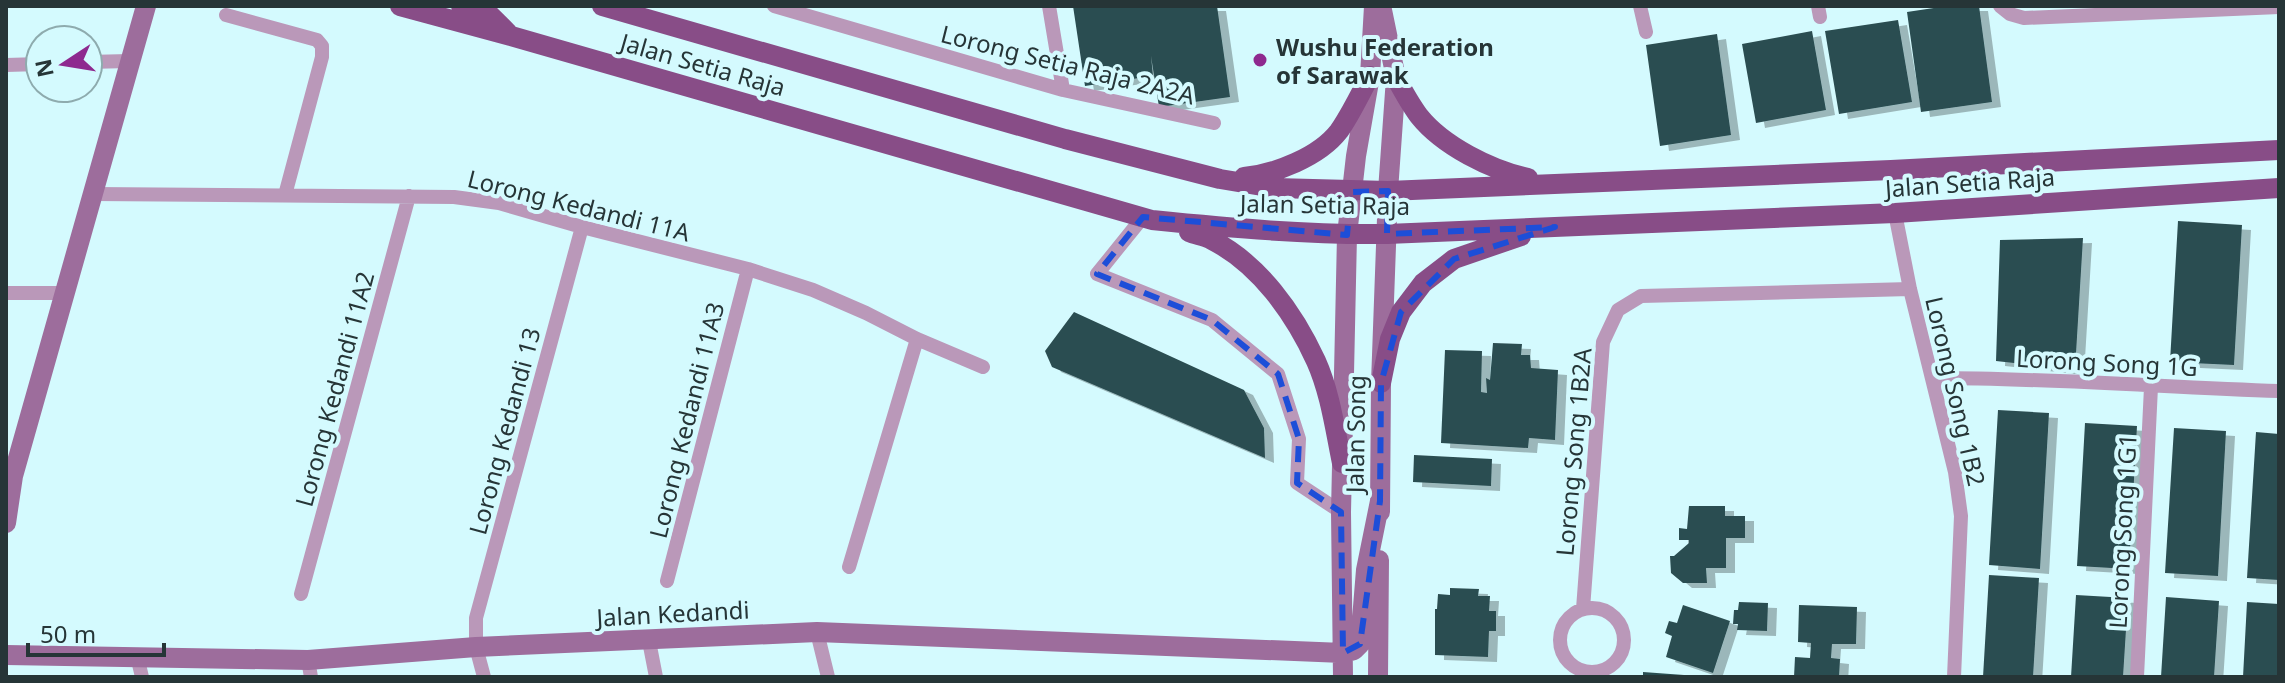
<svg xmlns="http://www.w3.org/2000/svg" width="2285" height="683" font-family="'Noto Sans',sans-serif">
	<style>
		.building { fill: #2c4d51; filter: url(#shadow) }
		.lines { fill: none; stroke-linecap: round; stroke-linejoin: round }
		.street { stroke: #ba98b9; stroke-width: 14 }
		.secondary { stroke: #9d6d9c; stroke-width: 20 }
		.primary { stroke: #884d87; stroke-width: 20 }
		.marked { fill: none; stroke: #1d4ed8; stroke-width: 6; stroke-dasharray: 16 10; stroke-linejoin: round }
		.poi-dot { fill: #8e298f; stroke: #d4fafe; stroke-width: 3 }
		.labels { text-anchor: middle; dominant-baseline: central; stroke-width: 8; stroke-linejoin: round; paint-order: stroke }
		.poi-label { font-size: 24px; font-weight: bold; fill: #263537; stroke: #d4fafe; text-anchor: start }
		.street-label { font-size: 24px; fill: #263537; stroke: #d4fafe }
	</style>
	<defs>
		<filter id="shadow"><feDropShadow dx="9" dy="5" stdDeviation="0" flood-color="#0004"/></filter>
	</defs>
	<rect width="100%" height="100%" fill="#d4fafe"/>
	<path class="building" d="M1073 6H1217L1230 97 1159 107 1151 56 1153 76 1085 86Z
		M1947 6H1979L1992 102 1921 112 1907 12Z
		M1898 20 1912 102 1839 114 1825 31Z
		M1812 31 1826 110 1756 123 1742 44Z
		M1717 34 1731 135 1660 146 1646 45Z
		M2178 221 2242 225 2234 365 2170 362Z
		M2083 238 2075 370 1996 361 2000 240Z
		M1074 312 1244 390 1264 428 1265 458 1052 367 1045 351Z
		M1493 343 1522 344 1521 355H1530L1531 368 1558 370 1555 440 1529 438 1528 448 1441 443 1445 350 1482 351 1481 392 1487 393 1486 378 1490 380Z
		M1998 410 2049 413 2040 569 1989 565Z
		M2085 423 2137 426 2129 569 2077 566Z
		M2174 428 2226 431 2218 576 2165 573Z
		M2256 432 2279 434V580L2247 578Z
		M1414 455 1492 459 1491 486 1413 482Z
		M1689 506H1725V516H1745V538H1726V568H1706L1707 583H1683L1671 573 1670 556H1674L1689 543V540H1679V528L1687 529Z
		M1989 575 2039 578 2033 677H1983Z
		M1450 588 1479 589 1478 596H1490L1489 611H1496V631H1489L1488 657 1435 655V609H1437L1438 594 1450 595Z
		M2076 595 2128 598 2123 677H2071Z
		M2166 597 2219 601 2214 677H2161Z
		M1739 602 1768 603 1767 631 1737 630 1738 624H1733L1734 610H1738Z
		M2247 602 2279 604V677H2243Z
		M1683 605 1730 621 1713 673 1666 657 1672 636 1665 633 1669 621 1677 623Z
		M1799 605 1857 607 1856 644H1832L1831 658 1840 659 1839 677H1794L1795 657 1810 658 1811 643 1798 642Z
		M1643 672 1684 675V677H1643Z"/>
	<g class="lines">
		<path class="street" d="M774 6 1063 90 1214 123
			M1049 6 1063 90
			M1640 6 1646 32
			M1818 6 1820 17
			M2000 6 2010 14 2024 18 2279 7
			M226 15 317 40 322 46V57L285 195
			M88 62 129 61
			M6 65 40 64
			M94 194 454 197 499 203 582 227 748 269 813 290 866 313 917 339 983 367
			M1895 213 1910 289 1955 472 1961 516 1954 677
			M1143 217 1097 274 1212 320 1278 374 1299 439 1297 483 1341 512
			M6 293H64
			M1932 378C2048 378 2163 387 2279 391
			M849 567 917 339
			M667 581 748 269
			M301 594 409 196
			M1560 640a32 32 0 1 1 64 0a32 32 0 1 1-64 0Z
			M1583 609 1603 342 1618 310 1641 296 1910 289
			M817 632 828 677
			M649 641 656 677
			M137 656 142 677
			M308 660 311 677
			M484 677 476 647V618L582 227
			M2137 677 2151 387"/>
		<path class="secondary" d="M1380 512 1381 383 1388 191 1396 78 1382 10
			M6 523 13 476 146 6
			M6 655 308 660 476 647 817 632 1343 653 1354 650 1360 644 1366 570 1380 501
			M1343 677 1341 512 1347 235 1356 156 1370 76 1374 6
			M1378 677 1379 560"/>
		<path class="primary" d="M400 6 511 36 1152 220C1231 228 1309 235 1387 234L1895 213 2279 188
			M461 6 489 14 508 33
			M602 6 1065 139 1220 179 1275 188 1388 191 1891 170 2279 150
			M1396 78C1403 91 1410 104 1419 116 1443 146 1491 170 1528 178
			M1244 177C1275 174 1319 157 1339 131 1351 114 1360 94 1370 76
			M1189 232C1196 235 1205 236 1212 240 1259 264 1294 313 1316 361 1330 392 1335 429 1342 463
			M1381 383 1390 339 1401 312 1423 283 1454 259 1521 236"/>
	</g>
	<path class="marked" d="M1388 191 1387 234 1555 227 1454 259 1401 312 1381 383 1380 501 1360 644 1343 653 1341 512 1297 483 1299 439 1278 374 1212 320 1097 274 1143 217 1347 235 1351 192Z"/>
	<circle class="poi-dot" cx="1260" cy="60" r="8"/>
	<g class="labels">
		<g class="poi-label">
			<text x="1276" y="46">Wushu Federation<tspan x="1276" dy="28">of Sarawak</tspan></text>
		</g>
		<g class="street-label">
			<text transform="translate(703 64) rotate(16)">Jalan Setia Raja</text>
			<text transform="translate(1068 64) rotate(14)">Lorong Setia Raja 2A2A</text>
			<text transform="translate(1970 182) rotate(-4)">Jalan Setia Raja</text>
			<text transform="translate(1325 204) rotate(1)">Jalan Setia Raja</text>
			<text transform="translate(579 205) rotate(14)">Lorong Kedandi 11A</text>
			<text transform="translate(2107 362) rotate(3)">Lorong Song 1G</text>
			<text transform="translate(334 389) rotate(-75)">Lorong Kedandi 11A2</text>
			<text transform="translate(1956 391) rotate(77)">Lorong Song 1B2</text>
			<text transform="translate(686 420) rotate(-76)">Lorong Kedandi 11A3</text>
			<text transform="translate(504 431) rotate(-75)">Lorong Kedandi 13</text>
			<text transform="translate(1355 434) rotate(-89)">Jalan Song</text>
			<text transform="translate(1573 452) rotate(-85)">Lorong Song 1B2A</text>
			<text transform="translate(2122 531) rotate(-87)">Lorong Song 1G1</text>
			<text transform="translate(673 613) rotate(-3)">Jalan Kedandi</text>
		</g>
	</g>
	<rect width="2285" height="683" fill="none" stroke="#263537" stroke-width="16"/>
	<g transform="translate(64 64) rotate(258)"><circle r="38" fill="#d4fafe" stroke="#8eabae" stroke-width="2"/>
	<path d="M0-6L14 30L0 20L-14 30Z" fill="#8e298f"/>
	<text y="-12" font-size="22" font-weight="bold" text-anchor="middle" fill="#263537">N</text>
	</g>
	<path d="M28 643v12h136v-12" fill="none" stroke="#263537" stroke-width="4"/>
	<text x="40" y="643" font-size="24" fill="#263537" stroke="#d4fafe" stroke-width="6" paint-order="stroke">50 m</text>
</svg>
